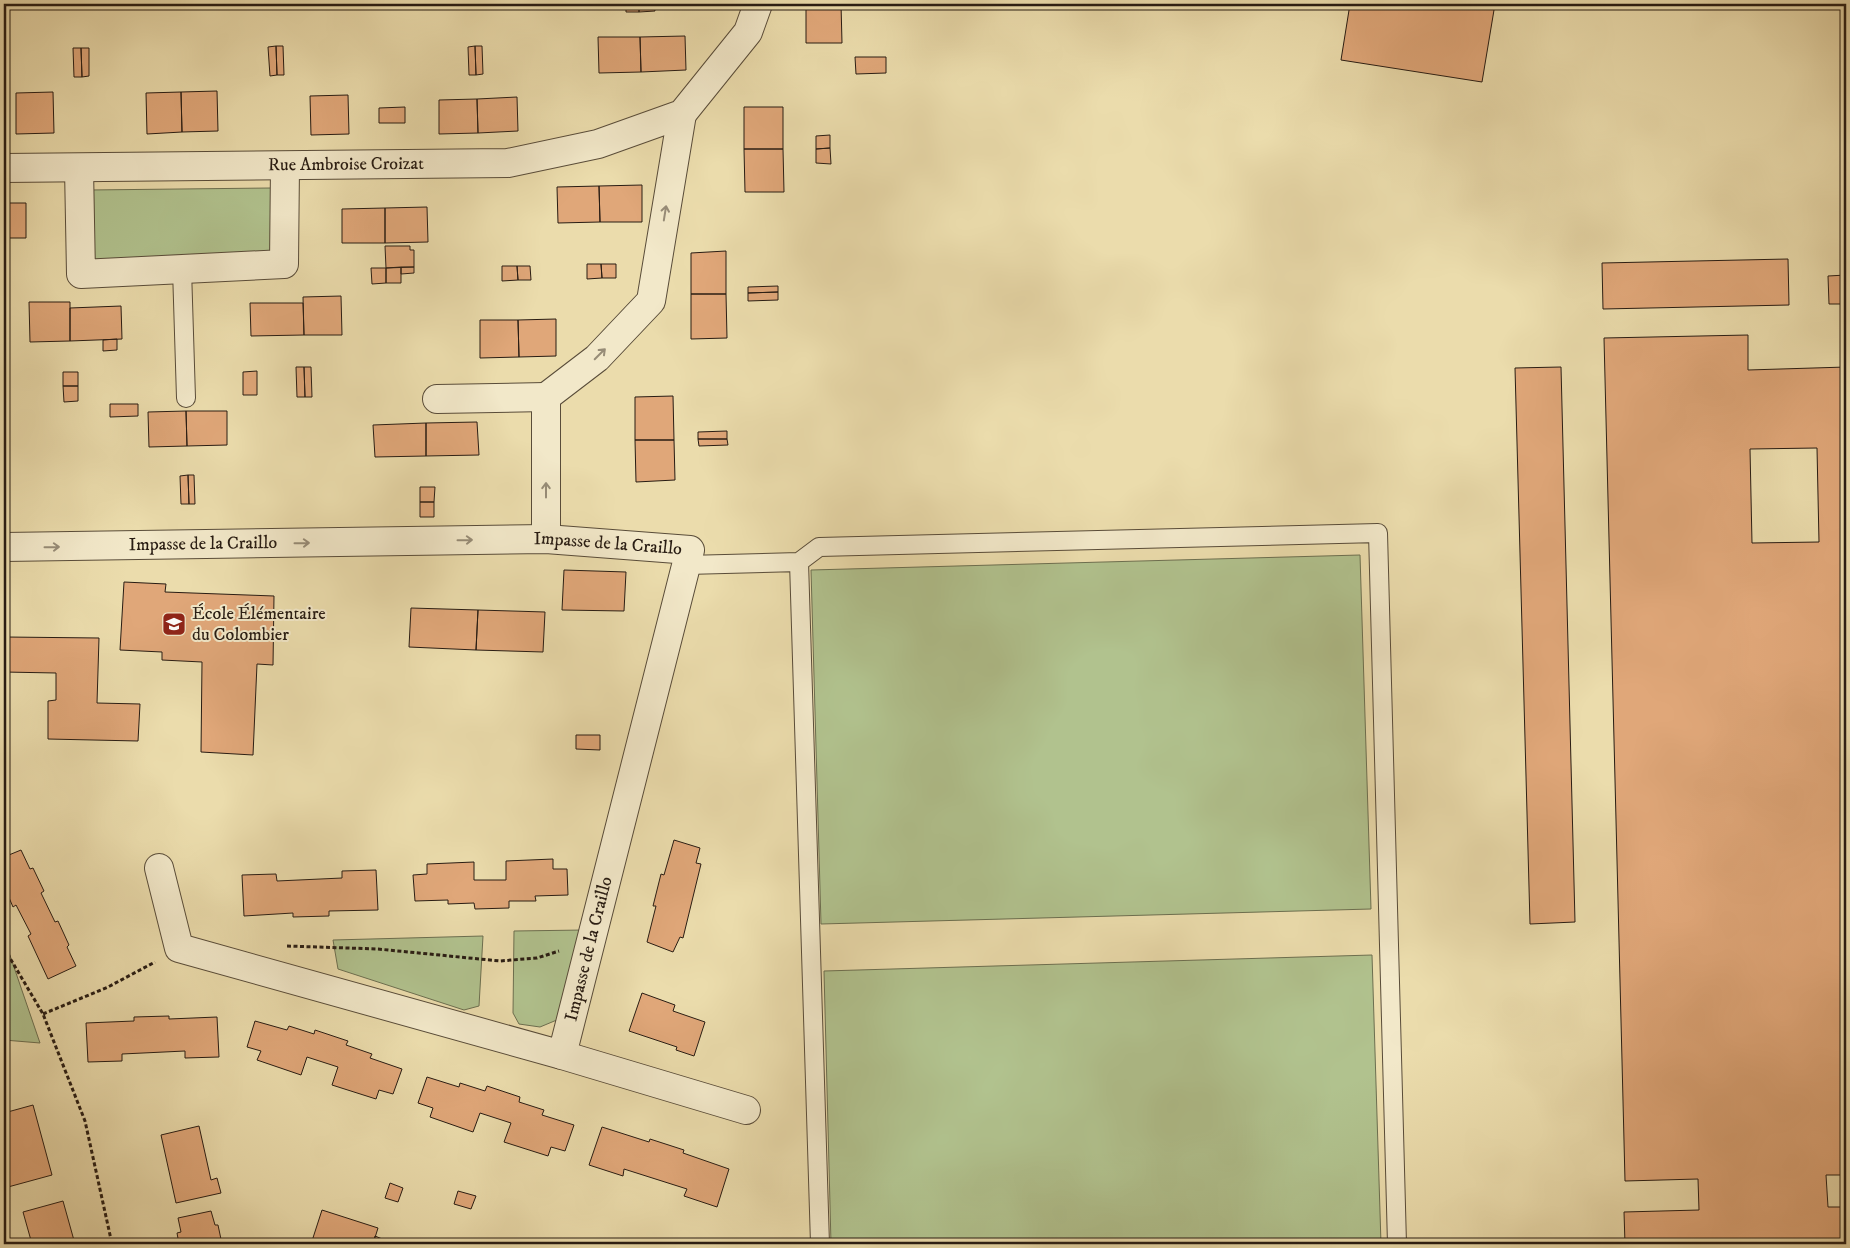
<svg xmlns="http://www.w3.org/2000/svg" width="1850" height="1248" font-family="'IM FELL DW Pica',serif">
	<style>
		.green { fill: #b1c28e; stroke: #6c6f50 }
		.building { fill: #e0a779; stroke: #281c13; fill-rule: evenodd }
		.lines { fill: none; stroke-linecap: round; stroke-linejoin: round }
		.service-casing { stroke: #594c39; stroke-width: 20 }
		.minor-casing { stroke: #594c39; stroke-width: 30 }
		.path { stroke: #281c13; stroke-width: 3; stroke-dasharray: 4 2.5; stroke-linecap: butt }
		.service { stroke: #f2e8c9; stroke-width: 18 }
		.minor { stroke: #f2e8c9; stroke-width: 28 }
		.oneway { stroke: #978c77 }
		.labels { text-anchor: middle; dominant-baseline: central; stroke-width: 4; stroke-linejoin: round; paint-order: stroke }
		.street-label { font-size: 18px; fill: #281c13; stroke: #f2e8c9 }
		.poi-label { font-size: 18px; fill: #281c13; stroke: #f2e8c9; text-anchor: start }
	</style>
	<rect width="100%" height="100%" fill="#ebdcac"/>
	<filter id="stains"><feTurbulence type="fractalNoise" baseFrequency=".004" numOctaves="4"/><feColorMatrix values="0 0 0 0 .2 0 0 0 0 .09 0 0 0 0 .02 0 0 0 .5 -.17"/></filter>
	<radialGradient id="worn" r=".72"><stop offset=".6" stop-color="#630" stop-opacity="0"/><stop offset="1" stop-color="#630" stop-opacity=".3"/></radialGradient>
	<path class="green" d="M271 188 273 255 91 264 89 190Z
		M1360 555 1371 909 821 924 811 570Z
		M584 930 564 1017 540 1027 519 1024 513 1013 514 931Z
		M483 936 479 1006 464 1010 338 969 333 940Z
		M4 938 40 1043 4 1040Z
		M1372 955 1381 1244H831L824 971Z"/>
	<path class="building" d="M626 4H639V12H626Z
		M639 4H654L655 11 639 12Z
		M806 4H841L842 43H806Z
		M875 4H903V7H874Z
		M1350 4H1495L1482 82 1341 60Z
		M685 36 686 70 641 72 640 37Z
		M598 37H640L641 72 599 73Z
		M276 46 277 75 270 76 268 47Z
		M276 46H283L284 75H277Z
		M475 46 476 75H469L468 47Z
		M475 46H482L483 74 476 75Z
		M73 48H81L82 77H74Z
		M81 48H89V76L82 77Z
		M855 57H886V73L856 74Z
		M217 91 218 131 182 132 181 92Z
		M53 92 54 133 16 134V93Z
		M181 92 182 132 147 134 146 93Z
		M348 95 349 134 311 135 310 96Z
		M517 97 518 131 478 133 477 99Z
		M477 99 478 133 439 134V100Z
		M405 107V123H379V108Z
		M744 107H783V149H744Z
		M830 135V148L816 149V136Z
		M830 148 831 164 816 163V149Z
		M744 149H783L784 192H745Z
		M642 185V222H600L599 186Z
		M599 186 600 222 558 223 557 187Z
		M4 203H26V238H4Z
		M427 207 428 242 385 243V208Z
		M385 208V243H342V209Z
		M385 246H410V250H414V267L386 268Z
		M726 251V294H691V253Z
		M1788 259 1789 305 1603 309 1602 263Z
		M587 264H601L602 278 587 279Z
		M601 264H616V278H602Z
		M502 266H517L518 280 502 281Z
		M517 266H530L531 280H518Z
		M401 267H414V273L401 274Z
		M401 267V283H386V268Z
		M371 268H386V283L372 284Z
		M1846 275V304H1829L1828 276Z
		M778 286V292L748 293V287Z
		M778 292V300L748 301V293Z
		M691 294H726L727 338 691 339Z
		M341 296 342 335H304L303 297Z
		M29 302H70V341L30 342Z
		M250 303H303L304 335 251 336Z
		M121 306 122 339 70 341V308Z
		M556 319V356L519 357 518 320Z
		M480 320H518L519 357 480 358Z
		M1748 335V370L1846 367V1175H1826L1828 1207H1846V1244H1625L1624 1212 1699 1210 1698 1179 1625 1181 1604 338ZM1817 448 1819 542 1752 543 1750 449Z
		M117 339V350L103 351V340Z
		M296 367H304L305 397H297Z
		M304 367H311L312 397H305Z
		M1561 367 1575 922 1530 924 1515 368Z
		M257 371V395H243V372Z
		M63 372H78V386H63Z
		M63 386H78V401L64 402Z
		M673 396 674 440H635V397Z
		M110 404H138V416L110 417Z
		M186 411H227V445L187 446Z
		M186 411 187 446 149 447 148 412Z
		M477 422 479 455 426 456V423Z
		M426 423V456L375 457 373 425Z
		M727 431V439H698V432Z
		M698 439H727L728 445 699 446Z
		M635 440H674L675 480 636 482Z
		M188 475H194L195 504H189Z
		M188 475 189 504H181L180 476Z
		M420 487H435L434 502H420Z
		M420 502H434V517H420Z
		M564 570 626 572 624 611 562 610Z
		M124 582 166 584 165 592 274 596 273 665 257 664 253 755 201 752 202 662 162 660V652L120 650Z
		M411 608 478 610 476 650 409 647Z
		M478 610 545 612 543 652 476 650Z
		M6 637 99 638 97 703 140 704 138 741 48 739V701L56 700V673L4 672Z
		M576 735H600V750L576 749Z
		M674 840 700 848 696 863 701 864 683 938 680 937 673 952 647 942 656 906H653L661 874 664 875Z
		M21 850 30 869 33 868 44 891 41 893 55 922 58 921 69 945 67 947 76 966 48 979 28 936 31 934 16 905 13 907 4 886V857Z
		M553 859V869H567L568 895 535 896 536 901H509V908L475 909 474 903 448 904V900L415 901 413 875 427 874V864L474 862V880H506V861Z
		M376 870 378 910 329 911V916L293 917V913L244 916 242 875 276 874 277 881 342 878V871Z
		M642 993 675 1005 673 1011 705 1022 694 1056 676 1050 677 1047 629 1031Z
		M169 1016V1019L217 1017 219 1057 185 1058V1051L122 1054V1061L88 1062 86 1023 134 1021V1017Z
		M255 1021 287 1030 289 1026 314 1034 315 1030 348 1041 346 1045 372 1054 370 1058 402 1069 393 1094 379 1090 376 1099 332 1085 338 1067 307 1057 301 1075 257 1060 261 1051 247 1047Z
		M427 1077 459 1087 460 1083 485 1091 487 1086 520 1097 519 1102 544 1110 542 1115 574 1125 565 1151 551 1147 548 1156 504 1142 511 1123 480 1113 473 1132 430 1117 433 1108 418 1103Z
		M33 1105 52 1175 8 1187 4 1173V1170L7 1169 4 1155V1113Z
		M199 1126 211 1180 217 1178 221 1193 176 1203 161 1135Z
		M602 1127 649 1142 650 1139 684 1150 683 1153 729 1169 717 1207 684 1196 687 1189 624 1169 623 1176 589 1165Z
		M390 1183 403 1188 398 1202 385 1198Z
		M458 1191 476 1196 471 1209 454 1204Z
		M63 1201 75 1244H32L23 1212Z
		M322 1210 378 1228 373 1244H311Z
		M211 1211 215 1225H218L222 1244H179L177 1233 181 1232 178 1218Z
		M375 1236 387 1241 386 1244H373Z
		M399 1239 416 1244H397Z"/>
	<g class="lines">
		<g class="service-casing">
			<path id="service" d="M182 269 186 398
				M799 562 819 547 1378 533 1397 1244
				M686 565 799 562 820 1244"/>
		</g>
		<g class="minor-casing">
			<g id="minor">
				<path id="s1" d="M4 168 508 163 598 144 682 114 748 32 758 4"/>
				<path d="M79 168 81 274 284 264 285 166"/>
				<path d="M437 399 546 397"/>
				<path d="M546 539V397L597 358 651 301 682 114"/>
				<path id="s2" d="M4 547 546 539 690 550 562 1055 179 948 159 868"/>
				<path d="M562 1055 746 1110"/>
			</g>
		</g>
		<path class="path" d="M287 946 378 949 500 961 537 958 559 951
			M4 948 43 1014 85 1121 112 1244
			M43 1014 108 987 155 962"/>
		<use href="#service" class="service"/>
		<use href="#minor" class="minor"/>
	</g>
	<defs><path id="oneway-shaft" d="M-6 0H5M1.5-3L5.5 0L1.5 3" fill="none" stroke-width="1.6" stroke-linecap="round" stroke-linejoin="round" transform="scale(1.25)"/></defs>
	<g class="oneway">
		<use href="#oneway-shaft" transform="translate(665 213) rotate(-81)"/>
		<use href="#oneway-shaft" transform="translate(600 354) rotate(-45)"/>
		<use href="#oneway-shaft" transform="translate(546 490) rotate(-90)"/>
		<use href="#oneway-shaft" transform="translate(465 540) rotate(-1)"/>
		<use href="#oneway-shaft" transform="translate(302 543) rotate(-1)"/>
		<use href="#oneway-shaft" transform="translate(52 547) rotate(-1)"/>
	</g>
	<defs>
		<g id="school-square" transform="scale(1.25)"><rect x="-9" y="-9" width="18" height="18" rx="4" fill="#8f2418" stroke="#f2e8c9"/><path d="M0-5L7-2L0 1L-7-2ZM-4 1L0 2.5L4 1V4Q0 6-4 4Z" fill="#fff"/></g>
	</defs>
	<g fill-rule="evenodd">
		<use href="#school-square" x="174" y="624"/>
	</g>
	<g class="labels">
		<g class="street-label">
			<text stroke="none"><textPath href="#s1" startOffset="342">Rue Ambroise Croizat</textPath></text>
			<text stroke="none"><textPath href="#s2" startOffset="199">Impasse de la Craillo</textPath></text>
			<text stroke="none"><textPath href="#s2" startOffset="604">Impasse de la Craillo</textPath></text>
			<text transform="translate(589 949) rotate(-76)">Impasse de la Craillo</text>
		</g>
		<g class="poi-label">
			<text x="192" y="614">École Élémentaire<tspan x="192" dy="21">du Colombier</tspan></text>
		</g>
	</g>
	<rect width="1850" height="1248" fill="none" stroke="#ebdcac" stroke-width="20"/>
	<rect x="5" y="5" width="1840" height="1238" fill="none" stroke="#281c13" stroke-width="2.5"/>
	<rect x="10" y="10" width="1830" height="1228" fill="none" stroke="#281c13"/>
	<rect width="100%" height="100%" filter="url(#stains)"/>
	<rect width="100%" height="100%" fill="url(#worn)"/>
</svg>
